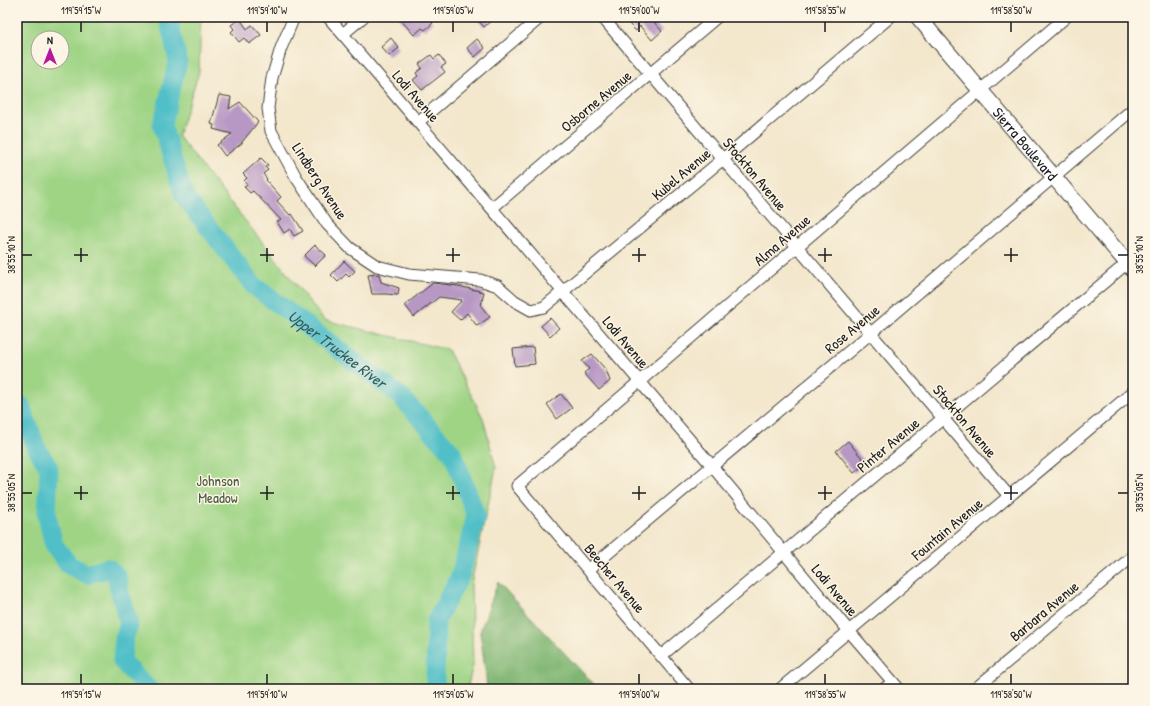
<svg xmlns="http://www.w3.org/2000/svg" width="1150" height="706" font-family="'Patrick Hand',sans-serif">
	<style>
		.green { fill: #9fd485; stroke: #5e7850; fill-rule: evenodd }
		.forest { fill: #7fb672; stroke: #4e6947 }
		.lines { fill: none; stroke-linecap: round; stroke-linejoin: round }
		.river { stroke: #51bfc8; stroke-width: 19 }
		.building { fill: #b797c4 }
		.lane-casing { stroke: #3c3a36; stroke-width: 8 }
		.street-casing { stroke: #3c3a36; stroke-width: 13 }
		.secondary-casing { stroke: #3c3a36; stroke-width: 17 }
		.lane { stroke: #fff; stroke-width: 5.5 }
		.street { stroke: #fff; stroke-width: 11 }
		.secondary { stroke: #fff; stroke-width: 15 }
		.ticks { fill: none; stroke: #1c1c1c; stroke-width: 1.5 }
		.labels { text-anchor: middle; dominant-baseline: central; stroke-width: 3; stroke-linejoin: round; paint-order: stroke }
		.street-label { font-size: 15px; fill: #1c1c1c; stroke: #fcf5e5 }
		.park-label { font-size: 15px; fill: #4a5c41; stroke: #fcf5e5 }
		.water-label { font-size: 16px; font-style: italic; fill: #315d61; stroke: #fcf5e5 }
		.neatline { fill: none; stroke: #1c1c1c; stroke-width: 1.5 }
		.ticks-label { font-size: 10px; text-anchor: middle; fill: #1c1c1c }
	</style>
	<rect width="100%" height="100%" fill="#fcf5e5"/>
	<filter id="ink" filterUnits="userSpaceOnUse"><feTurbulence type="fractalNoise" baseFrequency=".025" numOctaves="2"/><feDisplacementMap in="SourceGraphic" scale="8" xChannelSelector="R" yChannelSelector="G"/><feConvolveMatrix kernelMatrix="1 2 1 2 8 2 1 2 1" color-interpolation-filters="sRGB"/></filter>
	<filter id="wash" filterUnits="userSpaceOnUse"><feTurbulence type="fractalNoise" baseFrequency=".012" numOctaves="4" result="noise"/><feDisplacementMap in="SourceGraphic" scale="16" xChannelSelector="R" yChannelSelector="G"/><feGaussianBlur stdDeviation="0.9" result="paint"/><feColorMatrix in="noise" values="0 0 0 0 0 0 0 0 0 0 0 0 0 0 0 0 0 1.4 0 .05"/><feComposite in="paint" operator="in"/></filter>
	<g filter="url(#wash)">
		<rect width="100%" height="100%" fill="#f3e7cc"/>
		<path class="green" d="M17 17H201L199 72 178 136 324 320 448 350 483 418 496 468 471 584 473 665 467 689H17ZM38 38H62V62H38Z"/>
		<path class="forest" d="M498 582 598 689H487L486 677 480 632Z"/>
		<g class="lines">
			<g class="river">
				<path id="s1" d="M168 17 178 61 162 125 184 196 254 286 400 396 453 454 476 516 460 576 436 621 435 689"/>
				<path d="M17 406H21L36 447 49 468 47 516 54 545 69 565 87 574 108 568 117 576 119 589 129 625 124 638 122 661 148 689"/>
			</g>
		</g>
		<g id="blocks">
			<path class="building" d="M398 17H428L433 23 425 30 422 28 414 35Z
				M475 17H495L484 27Z
				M622 17H649L662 31 652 40 640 26 636 31Z
				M240 19 247 29 252 25 261 35 249 44 244 38 239 42 231 32 234 29 231 25Z
				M391 38 399 48 389 56 381 47Z
				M477 39 485 48 475 57 467 48Z
				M431 55 434 59 439 55 446 64 441 67 445 72 422 90 413 80 418 76 416 73 422 68 419 64Z
				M219 95 231 97 229 109 240 102 258 122 242 142V143L225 156 217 145 232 134 213 129 214 125 211 124Z
				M261 158 268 165 265 167 268 170 263 174 267 179 266 180 281 197 277 201 290 215 292 214 303 231 294 236 290 229 284 233 277 222 281 220 253 191 250 193 244 187 247 185 244 181 247 178 243 174Z
				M315 245 326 255 315 266 304 256Z
				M344 261 355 271 349 277 346 274 338 282 331 275Z
				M379 274 381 282 399 288 398 295 386 294H372L368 275Z
				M433 283 458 286 484 292 481 306 490 317 477 326 467 313 460 320 451 312 462 300 439 297 414 317 405 305Z
				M550 318 559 328 550 336 541 326Z
				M533 347 535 364 515 366 513 349Z
				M592 354 606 370 610 381 599 390 584 373 589 369 582 361Z
				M561 394 572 408 557 419 547 404Z
				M848 441 866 463 854 473 836 451Z"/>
		</g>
	</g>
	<g filter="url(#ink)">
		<use href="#blocks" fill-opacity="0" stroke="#3c3a36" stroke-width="1"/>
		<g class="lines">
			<g class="lane-casing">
				<path id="lane" d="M880 689 891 680"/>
			</g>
			<g class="street-casing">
				<path id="street" d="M294 17 281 48 272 78 268 108 271 131 296 177 327 224 350 248 377 266 409 274 480 280 498 286 515 301 531 310 544 307 723 159 890 17
					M328 17 712 466 849 631 899 689
					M602 17 1009 496
					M343 34 363 17
					M418 122 541 17
					M492 208 717 17
					M588 570 871 333 1133 109
					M661 656 1133 258
					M689 689 517 486 1066 17
					M780 689 1133 392
					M975 689 1133 556"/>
			</g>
			<g class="secondary-casing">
				<g id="secondary">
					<path id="s2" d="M918 17 1133 270"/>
				</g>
			</g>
			<use href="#lane" class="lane"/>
			<use href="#street" class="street"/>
			<use href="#secondary" class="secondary"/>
		</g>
	</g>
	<path class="ticks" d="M81 22V32M267 22V32M453 22V32M639 22V32M825 22V32M1011 22V32M81 248V262M267 248V262M453 248V262M639 248V262M825 248V262M1011 248V262M22 255H32M74 255H88M260 255H274M446 255H460M632 255H646M818 255H832M1004 255H1018M1118 255H1128M81 486V500M267 486V500M453 486V500M639 486V500M825 486V500M1011 486V500M22 493H32M74 493H88M260 493H274M446 493H460M632 493H646M818 493H832M1004 493H1018M1118 493H1128M81 674V684M267 674V684M453 674V684M639 674V684M825 674V684M1011 674V684"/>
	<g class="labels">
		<g class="street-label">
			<text transform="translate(416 96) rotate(49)">Lodi Avenue</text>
			<text transform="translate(596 101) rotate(-40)">Osborne Avenue</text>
			<text stroke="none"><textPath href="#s2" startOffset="166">Sierra Boulevard</textPath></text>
			<text transform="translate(681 174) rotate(-40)">Kubel Avenue</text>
			<text transform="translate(755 174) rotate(50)">Stockton Avenue</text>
			<text transform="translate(320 181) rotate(57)">Lindberg Avenue</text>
			<text transform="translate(782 240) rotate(-41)">Alma Avenue</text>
			<text transform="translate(852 329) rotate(-40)">Rose Avenue</text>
			<text transform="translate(626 342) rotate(50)">Lodi Avenue</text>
			<text transform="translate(965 421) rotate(50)">Stockton Avenue</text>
			<text transform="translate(888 445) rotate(-40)">Pinter Avenue</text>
			<text transform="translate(947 529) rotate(-40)">Fountain Avenue</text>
			<text transform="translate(615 578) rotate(50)">Beecher Avenue</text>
			<text transform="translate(835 590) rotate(50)">Lodi Avenue</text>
			<text transform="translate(1044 611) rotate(-40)">Barbara Avenue</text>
		</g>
		<g class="park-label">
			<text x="218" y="480">Johnson<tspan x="218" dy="17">Meadow</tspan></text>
		</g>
		<g class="water-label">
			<text stroke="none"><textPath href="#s1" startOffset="404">Upper Truckee River</textPath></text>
		</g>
	</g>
	<rect width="1150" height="706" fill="none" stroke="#fcf5e5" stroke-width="44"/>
	<g transform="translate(50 50)"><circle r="19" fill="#fcf5e5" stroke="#a29e95"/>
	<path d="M0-3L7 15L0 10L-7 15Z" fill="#b5179e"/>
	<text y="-6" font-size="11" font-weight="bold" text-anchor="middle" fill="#1c1c1c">N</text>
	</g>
	<rect x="22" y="22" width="1106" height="662" class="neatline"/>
	<g class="ticks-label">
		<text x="81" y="14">119°59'15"W</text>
		<text x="267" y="14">119°59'10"W</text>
		<text x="453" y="14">119°59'05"W</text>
		<text x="639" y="14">119°59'00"W</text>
		<text x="825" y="14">119°58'55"W</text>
		<text x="1011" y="14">119°58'50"W</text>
		<text transform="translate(11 255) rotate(-90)" y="4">38°55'10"N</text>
		<text transform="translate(1139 255) rotate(-90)" y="4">38°55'10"N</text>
		<text transform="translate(11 493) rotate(-90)" y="4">38°55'05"N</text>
		<text transform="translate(1139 493) rotate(-90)" y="4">38°55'05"N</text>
		<text x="81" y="698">119°59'15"W</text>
		<text x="267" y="698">119°59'10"W</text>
		<text x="453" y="698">119°59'05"W</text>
		<text x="639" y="698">119°59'00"W</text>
		<text x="825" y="698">119°58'55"W</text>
		<text x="1011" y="698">119°58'50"W</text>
	</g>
</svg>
